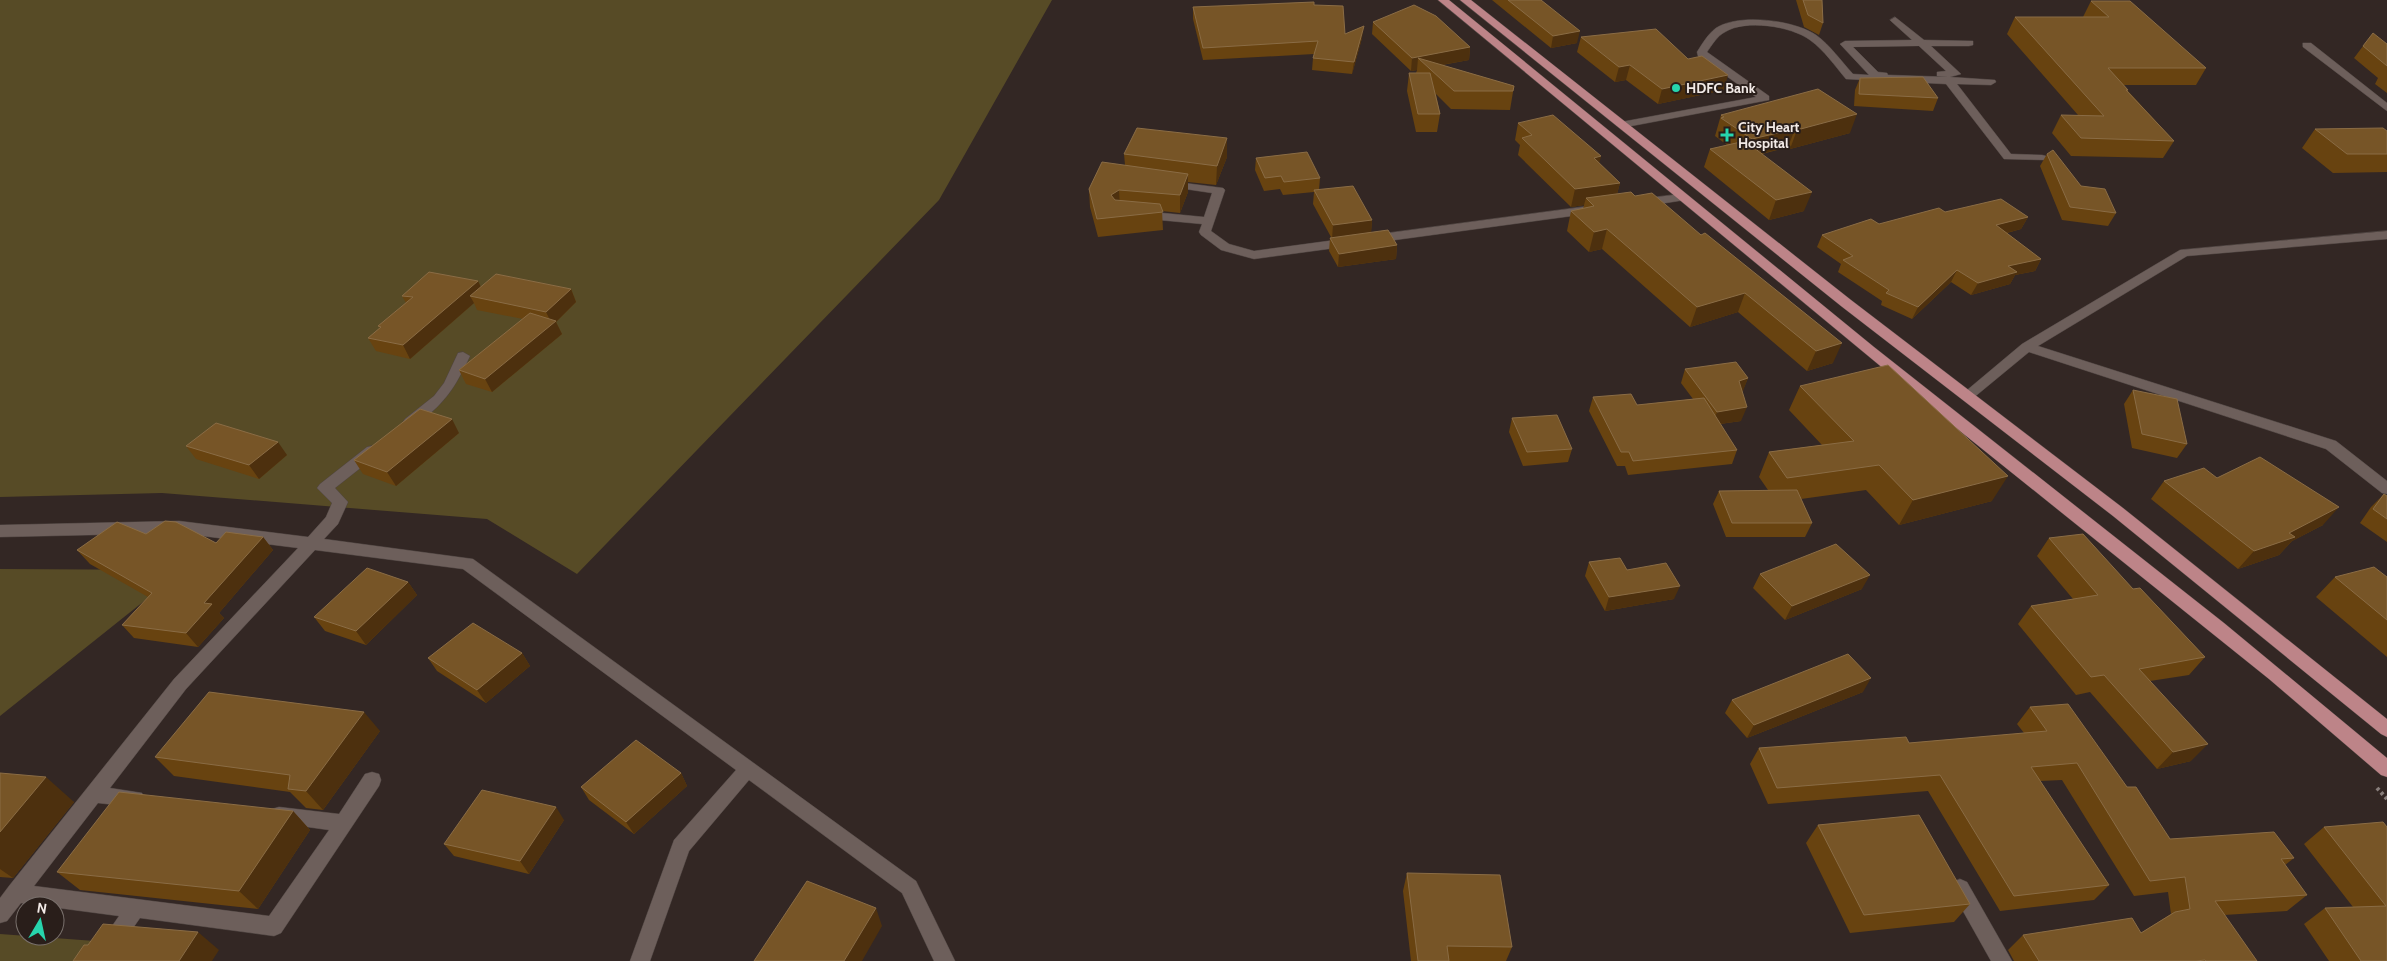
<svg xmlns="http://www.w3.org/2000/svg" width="2387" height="961" font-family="Cabin,sans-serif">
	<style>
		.green { fill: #574b26 }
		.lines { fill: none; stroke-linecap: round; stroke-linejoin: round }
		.street-casing { stroke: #4e4441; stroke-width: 1 }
		.primary-casing { stroke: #4e4441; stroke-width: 1 }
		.path { stroke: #887e7b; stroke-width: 4; stroke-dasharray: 3 3; stroke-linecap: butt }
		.street { fill: #6d5f5b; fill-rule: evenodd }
		.primary { fill: #bd8488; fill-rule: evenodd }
		.wall { fill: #684310 }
		.shaded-wall { fill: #4d300e }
		.building { fill: #775527; stroke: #8a6c45 }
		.poi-dot { fill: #27d5ad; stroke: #291e1a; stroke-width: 2 }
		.labels { text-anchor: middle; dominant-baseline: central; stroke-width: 4; stroke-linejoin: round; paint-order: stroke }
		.far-poi-label { font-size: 14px; font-weight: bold; fill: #f2eae7; stroke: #291e1a; text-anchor: start }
	</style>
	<rect width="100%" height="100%" fill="#332724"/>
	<path class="green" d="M0 0H1052L939 200 577 574 487 519 162 493 0 497Z
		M0 569 183 570 0 716Z
		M0 934 95 941 80 961H0Z"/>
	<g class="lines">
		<g class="street-casing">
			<path id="street" d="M1895 17 1924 40 1973 41V45L1969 46H1931L1961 74 1950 77 1995 80 1996 82 1991 85 1957 84 2011 154 2042 155 2046 156V160L2004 159 1946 84 1846 79C1835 66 1824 50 1810 40 1791 26 1745 19 1725 32 1717 36 1712 45 1707 52L1769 96V100L1621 128 1616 125 1621 122 1756 97 1698 56 1697 52C1702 44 1708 34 1716 28 1739 13 1794 20 1816 35 1830 45 1841 61 1853 74L1869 75 1840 44 1845 41 1912 40 1892 22 1890 20ZM1919 46 1946 71 1937 72V76L1948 77 1888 75 1887 73 1878 72 1853 47Z
				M2303 43H2311L2387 103V111L2303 47Z
				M1169 181 1223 188 1225 190 1211 231 1229 244 1254 251 1350 238 1356 242 1350 246 1254 259 1221 250 1201 235 1199 232 1202 224 1138 218 1136 215 1142 211 1204 217 1212 193 1165 186V182Z
				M1681 194 1685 196V200L1640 207 1634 203 1640 199Z
				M1590 206 1596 210 1594 213 1373 243 1367 239 1373 235Z
				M2387 231V239L2187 256 2038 346 2336 441 2387 481V494L2382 493 2326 449 2029 352 1972 399H1962L1960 396 2022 344 2180 250Z
				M463 352 470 356C457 383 449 398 426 417 419 422 414 428 405 425L403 422 405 419 434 396 444 383 458 353Z
				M372 446 379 451 377 455 335 488 348 502 338 524 324 539 473 559 916 881 955 961H934L902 893 749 780 689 851 650 961H630L674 840 736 770 463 569 315 550 186 689 110 788 142 793 144 799 142 805 135 807 98 803 34 886 269 916 329 830 279 823 272 821 270 815 272 809 279 807 339 814 365 774 372 772 379 774 381 780 379 786 281 933 274 936 140 918 110 961H88L119 916 21 903 7 921 0 923V898L9 886 174 679 298 548 179 533 0 537V525L179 521 308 537 326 517 332 503 317 488 320 484 367 447Z
				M1960 879 1967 882 2012 961H1991L1950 888 1953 882Z"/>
		</g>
		<g class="primary-casing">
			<path id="primary" d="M1438 0H1449L1874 347 2224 623 2387 758V777L2381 775 2269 679 1925 403Z
				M1460 0H1471L1851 300 2123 508 2387 719V737L2381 734 2113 516 1841 306Z"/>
		</g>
		<path class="path" d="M2377 788 2387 799"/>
		<use href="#street" class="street"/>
		<use href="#primary" class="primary"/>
	</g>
	<path class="wall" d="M1492 0H1541L1577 43 1551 48Z
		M1796 0H1822L1823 23 1819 35 1804 27Z
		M2091 1 2206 68 2196 85H2124L2128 90V91L2174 141 2163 158 2071 156 2052 133 2061 115H2078L2007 34 2015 17H2083Z
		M1314 5 1345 34 1362 38 1352 74 1312 70 1313 58 1314 54 1203 60 1193 19V7Z
		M1373 22 1470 47 1469 60 1442 65 1514 86 1510 110 1451 109 1436 94 1440 114 1437 132H1416L1407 91 1409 73H1416L1417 70 1411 71 1372 34Z
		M1581 37 1688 59 1724 90 1658 104 1626 80 1615 82 1577 52Z
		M2387 44V93L2375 84 2378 78 2354 58 2363 46Z
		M1860 78 1938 98 1933 111 1854 106 1855 90Z
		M1721 115 1850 133 1790 149 1788 147 1762 154 1804 211 1769 220 1704 167 1710 149 1727 145 1715 136Z
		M1518 123 1599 163 1620 183 1617 194 1635 196 1833 363 1807 371 1738 312 1690 327 1602 249 1589 252 1567 231 1571 211 1583 209 1584 205 1571 207 1518 155 1520 145 1515 140Z
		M2315 129 2387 131V172L2333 173 2302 148Z
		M1124 154 1227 157 1216 185 1188 182V192L1180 213 1162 211 1163 230 1098 237 1090 207 1089 189 1125 165Z
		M2047 154 2081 186 2116 213 2108 226 2062 220 2040 166Z
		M1256 158 1320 178 1319 190 1372 220 1371 232 1397 245 1396 259 1338 267 1329 251 1330 238 1331 237 1313 204 1314 192 1283 195 1280 189 1264 191 1255 170Z
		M1945 212 2028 217 2021 229 2007 233 2041 259 2035 271 2015 275 2010 284 1971 295 1951 282 1912 319 1881 305 1882 301 1838 272 1841 264 1817 247 1822 235Z
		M478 281 481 287 571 289 576 302 556 322 562 334 492 392 466 384 459 370 523 319 477 310 474 303 410 359 376 351 368 338 380 328 378 326 406 303 402 296Z
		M1685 369 1748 378 1742 392 1741 421 1720 424 1737 450 1732 464 1628 475 1625 466H1617L1589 411 1593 397 1637 405 1693 399 1681 383Z
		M1800 386 1992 501 1899 525 1866 490 1801 499 1812 523 1805 537H1726L1713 504 1719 491 1768 490 1759 477 1769 452 1822 445 1789 410Z
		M2133 390 2187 444 2177 458 2132 448 2124 404Z
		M1512 418 1572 449 1568 462 1523 466 1509 432Z
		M459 433 396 486 363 474 354 460Z
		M186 446 287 455 259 479 196 459Z
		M2217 478 2323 525 2292 541 2279 555 2238 569 2151 499 2164 481Z
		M2384 494 2387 496V542L2360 523 2371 507Z
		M263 537 273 550 219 613 224 618 198 647 134 638 122 625 148 597 90 564 77 550 216 543Z
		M2049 538 2133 589 2205 657 2189 675 2150 681 2191 761 2157 769 2090 692 2076 695 2018 624 2031 606 2073 599 2037 556Z
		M1589 562 1627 570 1674 599 1605 611 1585 576Z
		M1760 574 1862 589 1785 620 1753 588Z
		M2335 577H2387V657L2316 597Z
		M408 582 417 595 366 645 325 631 314 617Z
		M522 653 530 666 486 703 437 671 428 658Z
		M1863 692 1747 738 1725 713 1732 700Z
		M2030 707 2127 787 2170 839 2294 858 2285 865 2307 895 2287 911 2224 915 2257 961H2014L2008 950 2023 935 2141 933 2171 914 2168 892 2134 896 2062 780 2040 781 2109 885 2094 900 2000 911 1928 791 1768 804 1750 764 1759 748 1909 743 2024 733 2017 724Z
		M380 731 323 810 306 808 290 792 174 776 155 757Z
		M0 773 74 802 13 878 0 877Z
		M681 773 687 786 634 834 589 800 581 787Z
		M293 811 310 830 258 909 80 890 57 872Z
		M564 820 529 874 454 856 444 844Z
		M1818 825 1970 904 1954 922 1850 933 1806 843Z
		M2324 827H2387V961H2329L2304 924 2325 908 2353 907 2304 844Z
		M1407 873 1512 947 1506 961H1411L1403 891Z"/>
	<path class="shaded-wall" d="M1364 26 1362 38 1352 74 1354 62Z
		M1580 31 1577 43 1551 48 1553 36Z
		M1470 47 1469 60 1429 67 1418 58 1417 70 1411 71 1412 58Z
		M1630 65 1626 80 1615 82 1619 67Z
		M1728 75 1724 90 1658 104 1662 89Z
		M1857 114 1850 133 1790 149 1797 130Z
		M1795 129 1788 147 1746 157 1752 139Z
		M1227 138V157L1216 185 1217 166Z
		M1601 156 1597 173 1594 158Z
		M1188 174V192L1180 213V195Z
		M1620 183 1615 201 1586 198 1584 205 1571 207 1575 189Z
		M1119 190 1120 207 1111 195Z
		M1812 192 1804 211 1769 220 1776 200Z
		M2028 217 2021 229 1990 237 1996 225Z
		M1372 220 1371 234 1332 239 1333 225Z
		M1607 229 1602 249 1589 252 1594 232Z
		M1397 245 1396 259 1338 267 1339 254Z
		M2041 259 2035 271 2015 275 2010 284 1971 295 1978 283 2008 266Z
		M1957 270 1951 282 1912 319 1918 307Z
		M478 281 484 294 470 296 474 303 410 359 403 345Z
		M571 289 576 302 556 322 562 334 492 392 485 379 552 324 546 312Z
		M1745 293 1738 312 1690 327 1697 307Z
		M1842 343 1833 363 1807 371 1816 351Z
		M1748 378 1743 391 1734 394 1739 381Z
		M1747 407 1741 421 1712 425 1717 412Z
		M452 419 459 433 396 486 387 472Z
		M278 442 287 455 259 479 249 465Z
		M2008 476 1992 501 1899 525 1913 500Z
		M2339 507 2323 525 2292 541 2279 555 2238 569 2254 551Z
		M263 537 273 550 219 613 224 618 198 647 186 633 204 603Z
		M1870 575 1862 589 1785 620 1792 606Z
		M408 582 417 595 366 645 356 631Z
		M1680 586 1674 599 1605 611 1609 597Z
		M522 653 530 666 486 703 477 690Z
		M1871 678 1863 692 1747 738 1754 725Z
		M364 712 380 731 323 810 306 791Z
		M2208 744 2191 761 2157 769 2173 752Z
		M681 773 687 786 634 834 626 822Z
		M46 777 74 802 13 878 0 869V832Z
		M556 807 564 820 529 874 520 861Z
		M293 811 310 830 258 909 239 891Z
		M876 908 882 926 862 961H844Z
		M198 932 219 950 212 961H179Z"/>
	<path class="building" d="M1508 0H1541L1580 31 1553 36Z
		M1803 0H1822L1823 23 1808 15Z
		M2091 1H2130L2206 68H2108L2128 90H2126L2174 141 2081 138 2061 115 2104 116 2015 17H2109Z
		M1314 2V5L1343 6 1345 34 1364 26 1354 62 1313 58 1318 41 1203 48 1193 7Z
		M1414 5 1436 16 1470 47 1412 58 1373 22Z
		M1656 29 1688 59 1702 56 1728 75 1662 89 1630 65 1619 67 1581 37Z
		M2373 33 2387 44V66L2363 46Z
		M1418 58 1514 86 1513 91H1454Z
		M1409 73H1430L1440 114H1418Z
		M1923 77 1938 98 1859 94 1860 78Z
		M1818 89 1857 114 1797 130 1795 129 1752 139 1721 118 1724 117 1721 115Z
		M1553 115 1601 156 1594 158 1620 183 1575 189 1522 138 1532 135 1518 123Z
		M1137 128 1227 138 1217 166 1124 154Z
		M2383 128 2387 131V154H2347L2315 129Z
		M1745 141 1812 192 1776 200 1710 149Z
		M2053 150 2081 186 2105 189 2116 213 2070 207 2047 154Z
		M1307 152 1320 178 1284 182 1281 176 1265 178 1256 158Z
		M1102 162 1188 174 1180 195 1119 190 1111 195 1115 200 1160 204 1163 212 1097 219 1089 189Z
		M1353 186 1372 220 1333 225 1314 190Z
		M1631 192 1635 196 1652 193 1701 235 1705 233 1842 343 1816 351 1745 293 1697 307 1607 229 1594 232 1571 211 1594 206 1586 198Z
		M2001 199 2028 217 1996 225 2041 259 2008 266 2017 272 1978 283 1957 270 1918 307 1886 293 1889 290 1843 260 1853 256 1822 235 1871 219 1879 224 1939 208 1945 212Z
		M1388 230 1397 245 1339 254 1330 238Z
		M429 272 478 281 403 345 368 338 381 327 378 326 413 297 402 296Z
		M496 274 571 289 546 312 470 296Z
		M530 313 556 321 485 379 459 370Z
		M1736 362 1748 378 1739 381 1747 407 1717 412 1685 369Z
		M1888 365 2008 476 1913 500 1879 465 1787 478 1769 452 1854 441 1800 386Z
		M2133 390 2177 399 2187 444 2142 434Z
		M1631 394 1637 405 1704 398 1737 450 1633 461 1629 452H1621L1593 397Z
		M420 409 452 419 387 472 354 460Z
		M1557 415 1572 449 1527 452 1512 418Z
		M216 423 278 442 249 465 186 446Z
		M2260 457 2339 507 2289 533 2295 537 2254 551 2164 481 2204 468 2217 478Z
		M1797 490 1812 523H1732L1719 491Z
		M2384 494 2387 496V519L2373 509Z
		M165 521 176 522 216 543 226 532 263 537 204 603 212 604 186 633 122 625 152 593 77 550 117 522 146 534Z
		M2083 534 2133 589 2140 588 2205 657 2139 669 2208 744 2173 752 2104 675 2091 677 2031 606 2098 595 2049 538Z
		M1836 544 1870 575 1792 606 1760 574Z
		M1620 558 1627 570 1666 563 1680 586 1609 597 1589 562Z
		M2374 567 2387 577V620L2335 577Z
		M367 568 408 582 356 631 314 617Z
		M473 623 522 653 477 690 428 658Z
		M1848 654 1871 678 1754 725 1732 700Z
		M209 692 364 712 306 791 288 789 290 775 155 757Z
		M2068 704 2127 787H2136L2170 839 2274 832 2294 858 2281 859 2307 895 2215 901 2257 961H2206L2205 960 2196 961H2039L2023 935 2132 918 2141 933 2175 912 2190 909 2185 877 2150 881 2077 763 2031 767 2109 885 2014 896 1940 775 1777 788 1759 748 1906 737 1909 743 2047 731 2030 707Z
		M636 740 681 773 626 822 581 787Z
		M0 773 46 777 0 832Z
		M482 790 556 807 520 861 444 844Z
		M119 792 293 811 239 891 57 872Z
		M1919 815 1970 904 1864 915 1818 825Z
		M2383 822 2387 827V961H2361L2325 908 2386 906 2324 827Z
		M1407 873 1500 875 1512 947 1447 946 1449 961H1418Z
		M807 881 876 908 844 961H754Z
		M103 924 198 932 179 961H73L84 945H88Z"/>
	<g class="poi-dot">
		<circle cx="1676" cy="88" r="5"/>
		<path d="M1724.5 127.5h5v5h5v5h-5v5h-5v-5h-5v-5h5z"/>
	</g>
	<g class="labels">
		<g class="far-poi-label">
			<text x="1686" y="88">HDFC Bank</text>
			<text x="1738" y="127">City Heart<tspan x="1738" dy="16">Hospital</tspan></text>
		</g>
	</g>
	<g transform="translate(40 921) rotate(9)"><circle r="24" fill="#291e1a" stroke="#79706c"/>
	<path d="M0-4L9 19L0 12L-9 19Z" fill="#27d5ad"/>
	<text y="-8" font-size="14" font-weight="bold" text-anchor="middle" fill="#f2eae7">N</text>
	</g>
</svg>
